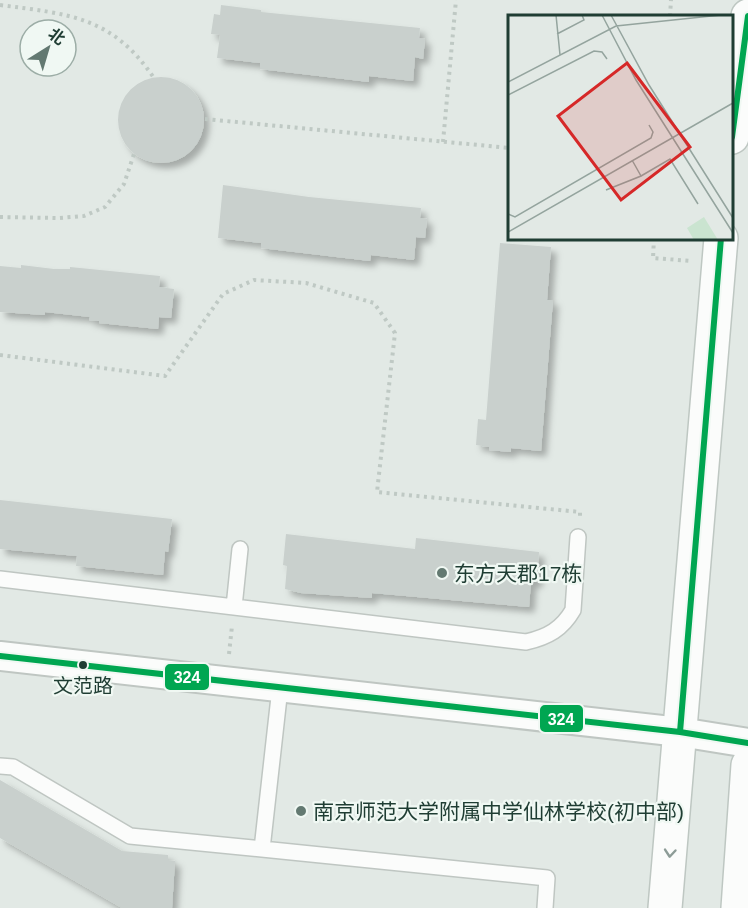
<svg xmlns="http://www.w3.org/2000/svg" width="748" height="908" font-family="Helvetica,'Noto Sans SC',sans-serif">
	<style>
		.building { fill: #c9d0cd; filter: url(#shadow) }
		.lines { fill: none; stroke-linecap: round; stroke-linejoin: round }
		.lane-casing { stroke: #bfc6c2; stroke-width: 18 }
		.street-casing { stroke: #bfc6c2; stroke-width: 32 }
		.secondary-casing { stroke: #bec7c2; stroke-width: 36 }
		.path { stroke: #bfc9c4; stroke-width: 4; stroke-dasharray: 3 4.5; stroke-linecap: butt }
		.lane { stroke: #fbfcfb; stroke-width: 15 }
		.street { stroke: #fbfcfb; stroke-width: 28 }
		.secondary { stroke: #fbfcfb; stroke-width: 33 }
		.bus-1-casing { stroke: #f0f8f3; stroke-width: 10 }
		.bus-1 { stroke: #00a651; stroke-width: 6 }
		.oneway { stroke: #8d9c97 }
		.poi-dot { fill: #637971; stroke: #f0f8f3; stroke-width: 2 }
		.bus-dot { fill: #1f3d33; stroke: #f0f8f3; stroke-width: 2 }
		.labels { text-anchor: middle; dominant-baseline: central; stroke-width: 4.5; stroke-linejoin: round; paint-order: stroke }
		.bus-label { font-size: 20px; fill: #1f3d33; stroke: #f0f8f3 }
		.poi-label { font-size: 21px; fill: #1f3d33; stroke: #f0f8f3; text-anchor: start }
		.inset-road { fill: none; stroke: #94a49e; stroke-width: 1.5 }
		.view { fill: #d62828; fill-opacity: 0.15; stroke: #d62828; stroke-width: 3 }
		.inset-edge { fill: none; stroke: #1f3d33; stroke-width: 3 }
		.line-badge { stroke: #f0f8f3; stroke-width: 2 }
		.badge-label { font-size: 16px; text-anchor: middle; font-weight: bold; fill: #fff }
	</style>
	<defs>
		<filter id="shadow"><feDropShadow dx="5.5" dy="5.5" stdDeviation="3" flood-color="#0004"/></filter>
	</defs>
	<rect width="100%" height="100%" fill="#e2e9e5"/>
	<path class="building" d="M221 5 261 10V12L420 28 419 38 425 39 423 59 415 57 413 81 369 76V82L260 69V63L217 58 220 35 211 34 214 14 220 15Z
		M118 120a43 43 0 1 1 86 0a43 43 0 1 1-86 0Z
		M223 185 309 197 421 208 420 218 427 219 425 238 416 237 414 260 371 255 370 261 261 248V243L218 238Z
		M500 243 551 247 547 300H553L541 451 511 448V452L489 450V447L476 445 478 419 486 420Z
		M21 265 54 269H70V267L160 276 159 287 174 289 171 318 159 317 158 329 99 323V321L89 320 90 317 45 312V315L0 312V266L21 268Z
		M0 500 172 519 168 552 165 551 163 575 76 566 77 556 0 549Z
		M286 534 415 549 416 538 539 552 537 582H531L529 607 372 593V598L301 593 285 589 287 566 283 565Z
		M0 780 122 851 168 855V860L175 861 172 908H122L0 838Z"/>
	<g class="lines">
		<g class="lane-casing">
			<path id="lane" d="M0 579 526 642C548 637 562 629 573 610L578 537
				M234 607 240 549
				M0 766 13 767 130 836 262 849 280 688
				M262 849 547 878 545 908"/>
		</g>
		<g class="street-casing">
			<path id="street" d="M0 656 680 732 748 743"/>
		</g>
		<g class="secondary-casing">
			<path id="secondary" d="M732 137 748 16
				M665 908 721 238
				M738 908 748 765"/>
		</g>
		<path class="path" d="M0 5C68 14 112 16 154 78
			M670 16 671 0
			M205 119 510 148
			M443 142 456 0
			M0 217 59 218 84 216 105 207 124 184 134 154
			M654 238 653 258 691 261
			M0 355 165 376 223 294 254 280 306 283 374 303 395 333 377 492 580 512V518
			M229 654 232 626"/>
		<use href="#lane" class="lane"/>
		<use href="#street" class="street"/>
		<use href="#secondary" class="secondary"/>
		<g class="bus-1-casing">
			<path id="bus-1" d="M732 137 748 16
				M0 656 680 732 748 743
				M680 732 721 238"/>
		</g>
		<use href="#bus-1" class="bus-1"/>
	</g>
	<defs><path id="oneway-chevron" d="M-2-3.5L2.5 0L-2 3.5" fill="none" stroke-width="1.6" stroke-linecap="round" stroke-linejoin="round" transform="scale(1.5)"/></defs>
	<use class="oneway" href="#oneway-chevron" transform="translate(670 853) rotate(95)"/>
	<g class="poi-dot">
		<circle cx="442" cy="573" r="6"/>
		<circle cx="301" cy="811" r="6"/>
	</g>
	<circle class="bus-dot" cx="83" cy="665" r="5"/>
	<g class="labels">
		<g class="bus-label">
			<text x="83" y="686">文范路</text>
		</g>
		<g class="poi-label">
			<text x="454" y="573">东方天郡17栋</text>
			<text x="313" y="811">南京师范大学附属中学仙林学校(初中部)</text>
		</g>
	</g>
	<g transform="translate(508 15)">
		<rect width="225" height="225" fill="#e2e9e5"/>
		<path d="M196 202 210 225H186L179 213Z" fill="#cae4d0"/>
		<path class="inset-road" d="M48 0 52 40M94 0 128 65 225 218M103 0 141 70 225 203M49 19 76 5 74 0M0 67 108 11 213 0M0 80 86 36 94 37 99 44M133 161 162 144 190 189M98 175 133 161 124 145M0 199 7 202 143 123 145 117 141 110M0 217 225 88"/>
		<path class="view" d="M119 48 182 132 113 185 50 101Z"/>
		<rect width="225" height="225" class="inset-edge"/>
	</g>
	<g class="line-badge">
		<rect x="164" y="663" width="46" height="28" rx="6" fill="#00a651"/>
		<rect x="539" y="704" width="45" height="29" rx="6" fill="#00a651"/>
	</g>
	<g class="badge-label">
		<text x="187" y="683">324</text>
		<text x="561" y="725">324</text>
	</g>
	<g transform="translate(48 48) rotate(37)"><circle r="28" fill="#f0f8f3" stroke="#9cada6" stroke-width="1.5"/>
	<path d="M0-4.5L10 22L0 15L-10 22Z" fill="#637971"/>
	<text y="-9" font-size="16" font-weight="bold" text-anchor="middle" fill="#1f3d33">北</text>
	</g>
</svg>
